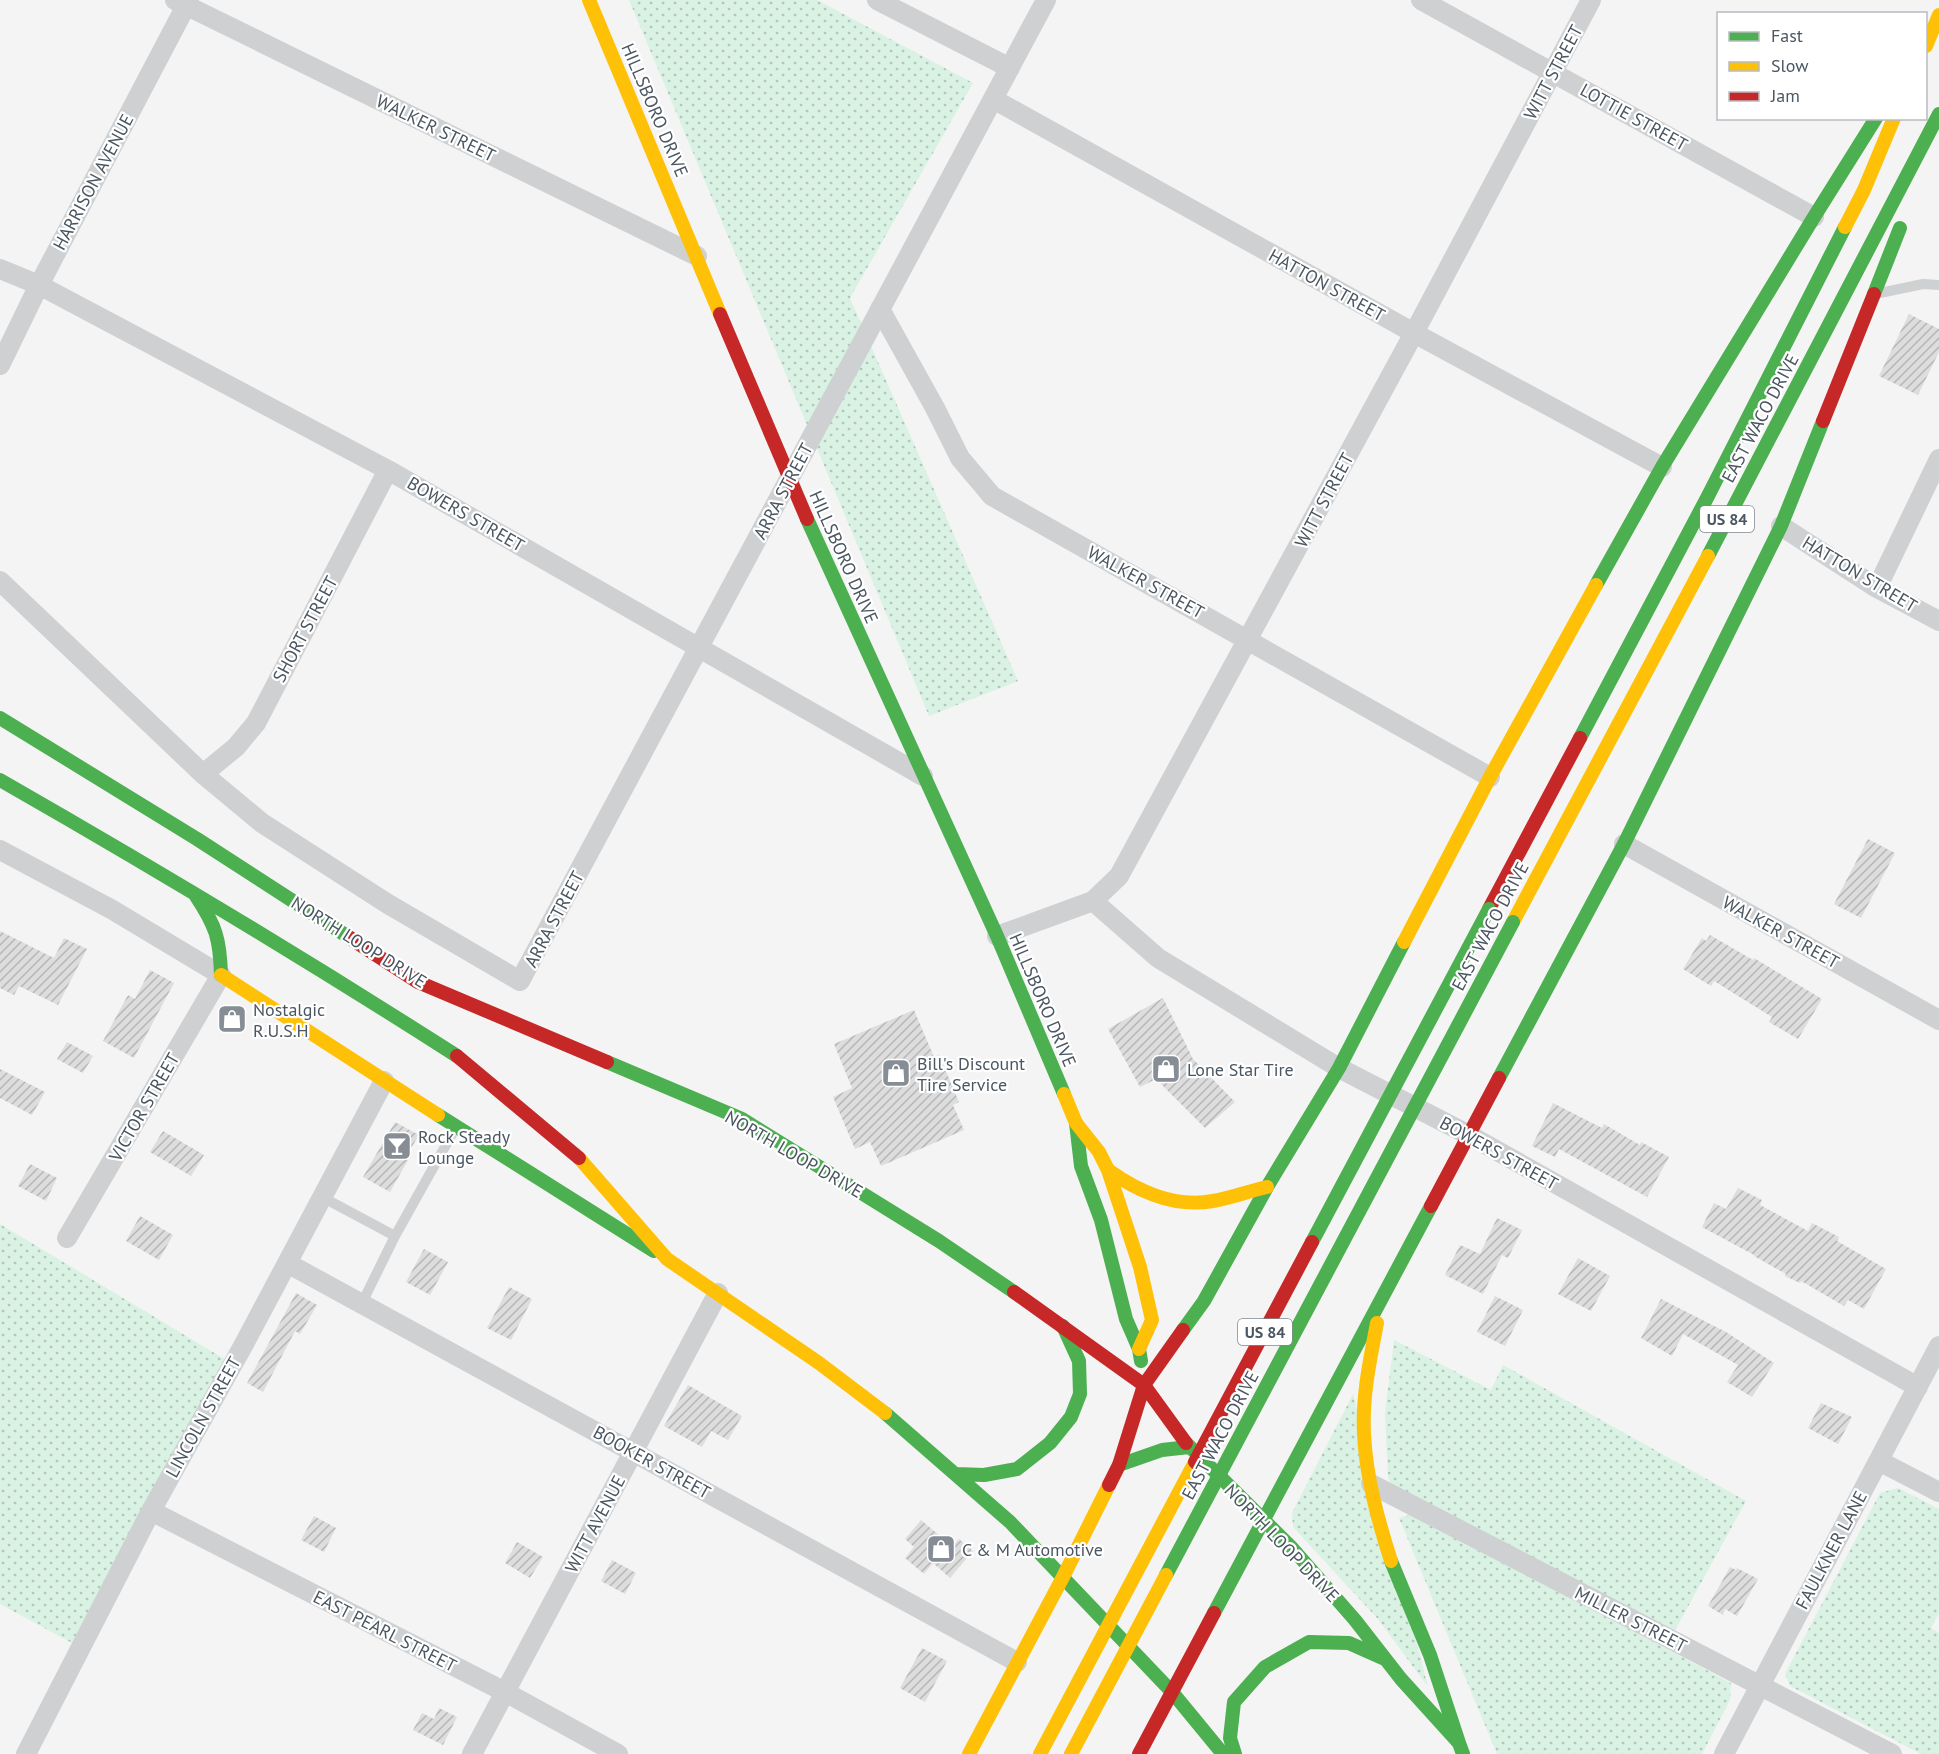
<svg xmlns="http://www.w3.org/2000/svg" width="1939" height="1754" font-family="'PT Sans',sans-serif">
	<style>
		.grass { fill: url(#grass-dots) }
		.building { fill: url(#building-hatch) }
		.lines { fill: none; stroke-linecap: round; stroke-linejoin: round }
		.lane { stroke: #ced0d2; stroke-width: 10 }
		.street { stroke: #ced0d2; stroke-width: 20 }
		.fast { stroke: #4caf50; stroke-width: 14 }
		.slow { stroke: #ffc107; stroke-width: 14 }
		.jam { stroke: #c62828; stroke-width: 14 }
		.fast-bridge { stroke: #4caf50; stroke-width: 14 }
		.slow-bridge { stroke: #ffc107; stroke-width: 14 }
		.jam-bridge { stroke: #c62828; stroke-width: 14 }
		.labels { text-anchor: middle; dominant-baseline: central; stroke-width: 4.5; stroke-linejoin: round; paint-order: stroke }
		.shield { fill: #fff; stroke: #808990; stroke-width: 1.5 }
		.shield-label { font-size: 16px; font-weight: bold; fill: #4a5661 }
		.street-label { font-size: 18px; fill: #4a5661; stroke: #fff }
		.poi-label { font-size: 18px; fill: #4a5661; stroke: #fff; text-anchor: start }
	</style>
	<defs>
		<pattern id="grass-dots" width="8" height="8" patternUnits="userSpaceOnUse" patternTransform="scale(1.5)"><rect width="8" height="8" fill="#d9f2e3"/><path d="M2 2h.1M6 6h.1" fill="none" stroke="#b2c7bb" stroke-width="1.8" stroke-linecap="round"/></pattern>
		<pattern id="building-hatch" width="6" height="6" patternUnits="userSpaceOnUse" patternTransform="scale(1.5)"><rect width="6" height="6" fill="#ddddde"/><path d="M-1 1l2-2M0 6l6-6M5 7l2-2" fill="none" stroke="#b5b6b7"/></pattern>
	</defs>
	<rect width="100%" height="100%" fill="#f4f4f4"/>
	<path class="grass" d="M629 0H817L973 83 850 298 1018 681 929 716Z
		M0 1224 226 1360 72 1643 0 1604Z
		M1394 1340 1491 1390 1503 1365 1746 1501 1673 1634 1391 1486 1388 1477 1385 1413Z
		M1353 1394 1428 1687 1378 1619 1293 1527 1292 1513Z
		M1898 1488 1939 1509V1613L1931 1628 1939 1633V1754H1921L1790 1686 1785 1674 1880 1493Z
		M1413 1514 1731 1683 1730 1700 1702 1754H1497L1399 1518Z"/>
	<path class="building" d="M1909 314 1939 329V352L1918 395 1879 376Z
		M1868 839 1895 853 1861 918 1834 904Z
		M0 931 54 958 64 938 87 949 58 1005 19 986 14 995 0 988Z
		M1710 935 1753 960 1754 958 1822 999 1798 1039 1769 1022 1772 1017 1714 981 1711 986 1683 969 1702 938 1706 941Z
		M150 970 174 983 134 1058 103 1041 128 995 135 999Z
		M1163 998 1193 1059 1235 1102 1205 1128 1156 1079 1140 1087 1108 1029Z
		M914 1010 934 1057 939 1055 959 1102 953 1105 964 1130 881 1166 870 1142 855 1149 833 1097 852 1088 834 1044Z
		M67 1042 93 1056 83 1073 57 1059Z
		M0 1069 45 1092 32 1115 0 1098Z
		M1553 1103 1602 1128 1604 1124 1640 1145 1641 1142 1669 1157 1647 1197 1559 1149 1555 1157 1532 1146Z
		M395 1122 419 1135 405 1158 408 1160 390 1192 363 1177Z
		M163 1131 204 1155 191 1176 150 1152Z
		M30 1164 57 1178 46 1201 18 1186Z
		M1738 1188 1762 1200 1760 1205 1808 1231 1812 1223 1839 1237 1837 1241 1886 1269 1864 1309 1848 1300 1844 1306 1801 1281 1800 1283 1785 1276 1786 1274 1754 1256V1255L1702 1227 1714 1203 1726 1209Z
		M140 1216 173 1235 159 1260 126 1241Z
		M1497 1218 1522 1230 1508 1258 1502 1255 1483 1294 1445 1275 1460 1245 1480 1254Z
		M424 1249 448 1262 430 1295 406 1282Z
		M1578 1258 1610 1276 1591 1311 1558 1294Z
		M509 1287 532 1299 511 1340 487 1328Z
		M296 1293 317 1305 300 1334 295 1331 263 1392 247 1383Z
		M1495 1296 1523 1310 1505 1346 1477 1332Z
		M1661 1299 1726 1332 1774 1363 1752 1397 1727 1382 1738 1365 1683 1334 1672 1356 1641 1338Z
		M688 1385 742 1416 728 1440 711 1431 702 1447 664 1426Z
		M1821 1403 1852 1417 1838 1444 1808 1428Z
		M314 1516 336 1528 324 1552 301 1540Z
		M921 1520 952 1546 959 1539 973 1551 950 1578 933 1563 924 1574 905 1558 914 1547 905 1539Z
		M517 1542 543 1557 530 1578 505 1563Z
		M612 1560 636 1573 625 1594 601 1581Z
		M1730 1567 1736 1570 1737 1568 1758 1579 1737 1616 1725 1609 1723 1615 1708 1606Z
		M922 1648 947 1661 925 1702 900 1688Z
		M439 1708 457 1717 443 1745 413 1730 422 1713 434 1719Z"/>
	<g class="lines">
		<path class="lane" d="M1880 293 1923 284 1939 285
			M322 1197 395 1236 456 1127
			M362 1303 395 1236"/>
		<path class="street" d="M175 0 697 256
			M877 0 1010 68
			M1421 0 1814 217
			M993 99 1414 333 1662 467
			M0 269 39 285 388 470 923 776
			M880 309 935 408 960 458 992 496 1490 777
			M0 365 39 285 189 0
			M1781 526 1877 588 1939 621
			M0 581 203 774 262 823 388 904 520 981 1046 0
			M1877 588 1939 459
			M203 774 236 747 256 723 388 470
			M1624 844 1939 1020
			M0 850 111 909 221 975 67 1238
			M1093 901 1158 958 1339 1068 1469 1135 1918 1387
			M997 936 1093 901 1119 876 1414 333 1591 0
			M287 1263 1017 1662
			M1879 1461 1939 1492
			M1371 1484 1892 1754
			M151 1511 505 1692 618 1754
			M26 1754 151 1511 243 1346 384 1081
			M472 1754 718 1293
			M1724 1754 1939 1346"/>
		<path class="fast" d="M1814 217 1876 118
			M1874 294 1900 228
			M807 519 997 936 1064 1094
			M1708 556 1939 114
			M1596 585 1662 467 1814 217
			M0 718 197 839 350 938
			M1580 738 1708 496 1845 227
			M0 780C154 868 307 960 457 1056
			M196 896C216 926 220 939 221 975
			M607 1062 742 1119 939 1241 1014 1292
			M1499 1078 1624 844 1781 526 1823 421
			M438 1115 654 1251
			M1076 1123 1081 1166 1101 1220 1126 1319 1139 1349 1141 1361
			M1183 1330 1204 1301 1267 1187 1339 1068 1404 942
			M885 1413 1010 1522 1172 1692 1223 1754
			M1186 1443 1292 1548 1355 1620 1401 1679 1459 1743 1463 1754
			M1119 1465 1162 1450 1189 1447
			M956 1474 984 1475 1017 1469 1050 1443 1071 1417 1080 1394 1079 1361 1063 1326
			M1391 1561 1430 1655 1459 1743
			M1214 1613 1431 1206
			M1235 1754 1230 1738 1234 1702 1265 1667 1309 1642 1349 1643 1385 1659"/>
		<path class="slow" d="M589 0 720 314
			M1926 46 1939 15
			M1845 227 1864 190 1894 118
			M1513 922 1708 556
			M1404 942 1490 777 1596 585
			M221 975 438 1115
			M1064 1094 1076 1123 1099 1152 1108 1170 1140 1267 1152 1320 1139 1349
			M579 1158 667 1259 819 1363 885 1413
			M1108 1170C1139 1192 1174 1208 1213 1201 1231 1198 1249 1191 1267 1187
			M1377 1323C1370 1360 1362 1396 1364 1434 1366 1477 1378 1520 1391 1561
			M969 1754 1063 1577 1109 1485"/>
		<path class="jam" d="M720 314 807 519
			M1823 421 1874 294
			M1489 909 1580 738
			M350 938 418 982 607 1062
			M457 1056 579 1158
			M1431 1206 1499 1078
			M1014 1292 1144 1385 1186 1443
			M1109 1485 1119 1465 1144 1385 1183 1330
			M1139 1754 1214 1613"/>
		<path class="fast-bridge" d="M1312 1242 1489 909
			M1166 1575 1513 922"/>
		<path class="slow-bridge" d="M1040 1754 1195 1462
			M1071 1754 1166 1575"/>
		<path class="jam-bridge" d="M1195 1462 1312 1242"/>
	</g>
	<defs>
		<g id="shop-square" transform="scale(1.5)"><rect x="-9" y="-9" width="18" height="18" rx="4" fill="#868d94" stroke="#fff"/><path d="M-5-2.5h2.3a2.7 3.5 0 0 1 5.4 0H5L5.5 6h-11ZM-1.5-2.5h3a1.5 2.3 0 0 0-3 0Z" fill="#fff"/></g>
		<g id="bar-square" transform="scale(1.5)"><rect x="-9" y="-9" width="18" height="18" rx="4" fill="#868d94" stroke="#fff"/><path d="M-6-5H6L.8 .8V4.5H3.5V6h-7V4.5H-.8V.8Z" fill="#fff"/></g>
	</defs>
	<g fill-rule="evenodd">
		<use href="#shop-square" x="232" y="1019"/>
		<use href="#shop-square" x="1166" y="1069"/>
		<use href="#shop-square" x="896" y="1073"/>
		<use href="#bar-square" x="397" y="1146"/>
		<use href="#shop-square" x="941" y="1549"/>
	</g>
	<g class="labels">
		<g class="shield">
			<rect x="1700" y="506" width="54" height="26" rx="4.5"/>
			<rect x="1238" y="1319" width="54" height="26" rx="4.5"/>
		</g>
		<g class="shield-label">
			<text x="1727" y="519">US 84</text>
			<text x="1265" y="1332">US 84</text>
		</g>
		<g class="street-label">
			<text transform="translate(1553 72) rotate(-62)">WITT STREET</text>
			<text transform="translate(655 110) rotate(67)">HILLSBORO DRIVE</text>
			<text transform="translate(1634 117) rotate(29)">LOTTIE STREET</text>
			<text transform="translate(436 128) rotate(26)">WALKER STREET</text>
			<text transform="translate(93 182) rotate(-62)">HARRISON AVENUE</text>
			<text transform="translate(1327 285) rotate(29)">HATTON STREET</text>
			<text transform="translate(1760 418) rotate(-62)">EAST WACO DRIVE</text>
			<text transform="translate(783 491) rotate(-62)">ARRA STREET</text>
			<text transform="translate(1324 500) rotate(-62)">WITT STREET</text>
			<text transform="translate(466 514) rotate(30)">BOWERS STREET</text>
			<text transform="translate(844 557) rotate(66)">HILLSBORO DRIVE</text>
			<text transform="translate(1860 574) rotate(31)">HATTON STREET</text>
			<text transform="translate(1146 582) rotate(29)">WALKER STREET</text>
			<text transform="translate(305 629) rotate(-62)">SHORT STREET</text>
			<text transform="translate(554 919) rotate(-62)">ARRA STREET</text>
			<text transform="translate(1490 926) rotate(-62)">EAST WACO DRIVE</text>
			<text transform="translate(1781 932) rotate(29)">WALKER STREET</text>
			<text transform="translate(359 942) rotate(32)">NORTH LOOP DRIVE</text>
			<text transform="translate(1043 1000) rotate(67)">HILLSBORO DRIVE</text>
			<text transform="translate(144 1107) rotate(-60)">VICTOR STREET</text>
			<text transform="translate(1499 1153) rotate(29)">BOWERS STREET</text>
			<text transform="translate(794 1154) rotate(30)">NORTH LOOP DRIVE</text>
			<text transform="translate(203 1417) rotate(-61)">LINCOLN STREET</text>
			<text transform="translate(1220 1435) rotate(-62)">EAST WACO DRIVE</text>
			<text transform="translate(652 1462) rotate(29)">BOOKER STREET</text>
			<text transform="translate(595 1524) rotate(-62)">WITT AVENUE</text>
			<text transform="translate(1282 1543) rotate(46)">NORTH LOOP DRIVE</text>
			<text transform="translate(1831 1550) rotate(-62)">FAULKNER LANE</text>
			<text transform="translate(1631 1619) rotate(27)">MILLER STREET</text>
			<text transform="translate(385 1631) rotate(27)">EAST PEARL STREET</text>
		</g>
		<g class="poi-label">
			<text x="253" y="1009">Nostalgic<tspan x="253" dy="21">R.U.S.H</tspan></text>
			<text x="917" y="1063">Bill's Discount<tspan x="917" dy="21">Tire Service</tspan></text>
			<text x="1187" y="1069">Lone Star Tire</text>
			<text x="418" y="1136">Rock Steady<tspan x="418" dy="21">Lounge</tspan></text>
			<text x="962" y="1549">C &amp; M Automotive</text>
		</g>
	</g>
	<rect x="1717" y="12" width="210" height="108" fill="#ffffff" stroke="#b7bbc0" stroke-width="1.5"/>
	<rect x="1729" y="32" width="30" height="9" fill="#4caf50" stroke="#b7bbc0" stroke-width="1.5"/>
	<text x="1771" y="42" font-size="18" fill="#4a5661">Fast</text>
	<rect x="1729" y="62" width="30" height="9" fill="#ffc107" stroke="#b7bbc0" stroke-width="1.5"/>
	<text x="1771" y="72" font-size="18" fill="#4a5661">Slow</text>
	<rect x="1729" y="92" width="30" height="9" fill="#c62828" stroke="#b7bbc0" stroke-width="1.5"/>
	<text x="1771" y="102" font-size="18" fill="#4a5661">Jam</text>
</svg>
